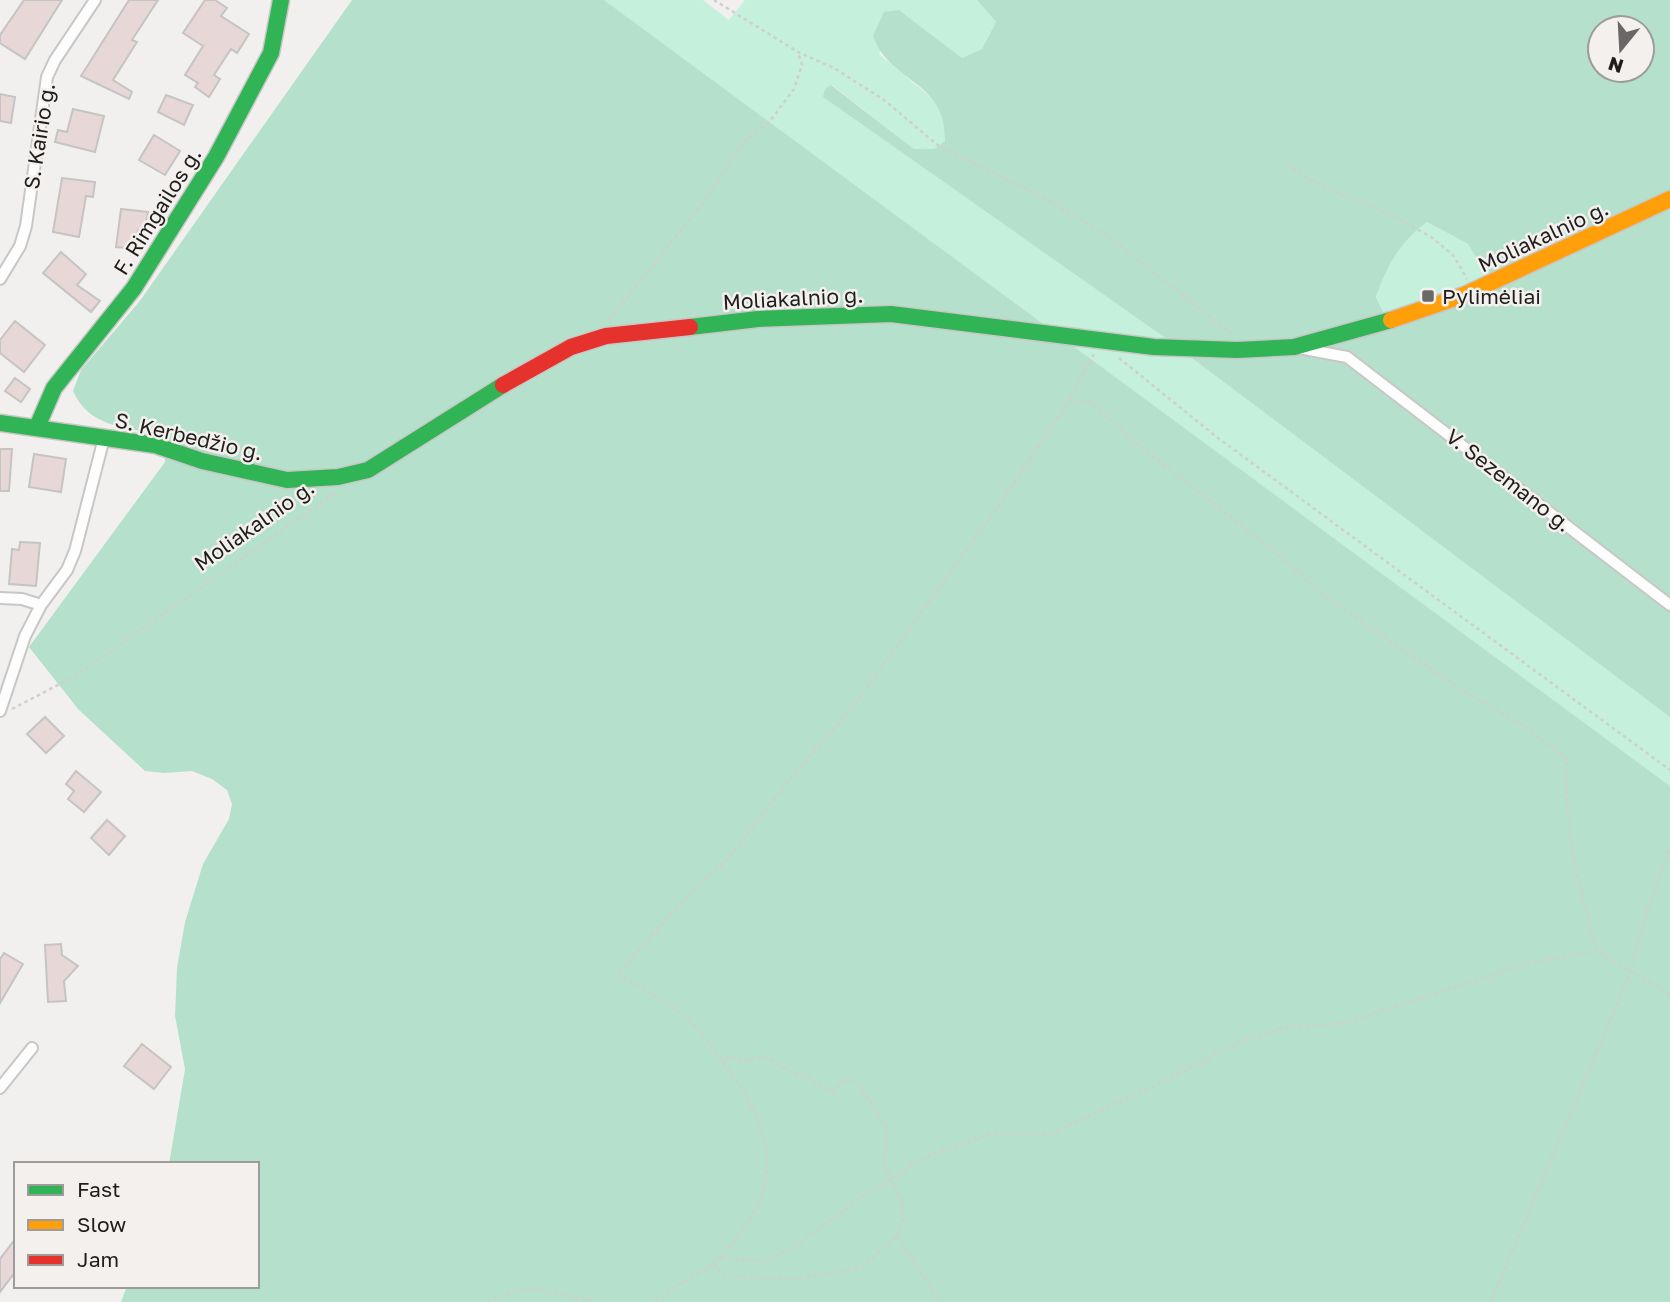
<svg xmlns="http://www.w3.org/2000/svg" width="1670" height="1302" font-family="'Golos Text',sans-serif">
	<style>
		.green { fill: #c5f0dc }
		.forest { fill: #b5e0cc; fill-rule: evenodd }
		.building { fill: #e7d7d6; stroke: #c5c4c4; stroke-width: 2 }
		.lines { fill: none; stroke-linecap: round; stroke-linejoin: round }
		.street-casing { stroke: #c8c7c6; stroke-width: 14 }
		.fast-casing { stroke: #c8c7c6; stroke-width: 19 }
		.slow-casing { stroke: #c8c7c6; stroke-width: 19 }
		.jam-casing { stroke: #c8c7c6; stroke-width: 19 }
		.path { stroke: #cfcfce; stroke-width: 2.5; stroke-dasharray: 3.5 3.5; stroke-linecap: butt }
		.street { stroke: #fdfdfd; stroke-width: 10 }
		.fast { stroke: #30b455; stroke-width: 16 }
		.slow { stroke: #ff9f0a; stroke-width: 16 }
		.jam { stroke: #e5322d; stroke-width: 16 }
		.poi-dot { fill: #696866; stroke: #f3f0ee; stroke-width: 2.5 }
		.labels { text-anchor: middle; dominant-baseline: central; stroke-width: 5; stroke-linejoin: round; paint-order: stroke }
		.street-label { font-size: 21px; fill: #1f1e1d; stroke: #f3f0ee }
		.poi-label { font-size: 21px; fill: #1f1e1d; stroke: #f3f0ee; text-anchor: start }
	</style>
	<rect width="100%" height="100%" fill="#f2f0ef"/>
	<path class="green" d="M604 0H703L729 20 745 0H977L996 22 982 49 962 58 899 10 879 54 940 105 945 124V141L934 149H914L832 85 823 97 1161 335 1670 717V786Z
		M1427 222 1468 244 1488 275 1385 316 1376 296C1388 263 1399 244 1427 222Z"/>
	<path class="forest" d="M352 0H604L1670 786V1302H121L127 1286H257V1164H169L185 1069 175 1016 177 968 185 922 203 864 229 819 232 804 227 790 212 779 192 771 164 773 145 771 78 709 29 647 165 462 164 440 158 435C123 426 90 428 73 391L81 370 139 302Z
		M977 0H1670V717L1161 335 823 97 825 89 831 85 914 149H934L945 141C946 79 891 85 873 36L884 12 899 10 962 58 982 49 996 22ZM1600 28H1642V70H1600ZM1427 222 1468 244 1488 276 1385 316 1376 297C1388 263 1399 244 1427 222Z"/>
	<path class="building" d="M24 0H62L25 59 0 43V35Z
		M129 0H158L132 40 137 42 113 80 132 92 129 99 81 76Z
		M205 0H215L227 8 221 16 249 34 237 53 231 49 214 75 220 79 209 97 195 87 198 83 185 75 203 46 183 33Z
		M0 94 15 97 11 123 0 121Z
		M166 95 193 105 184 125 158 112Z
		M73 109 104 116 95 152 55 142 58 130 67 132Z
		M154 135 180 151 165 175 139 160Z
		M62 178 95 182 93 197 86 196 79 237 53 232Z
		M121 209 148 212 145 231 138 230 135 249 116 247Z
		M61 252 86 274 77 285 100 301 91 312 43 273Z
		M15 321 45 345 24 372 0 353V340Z
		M15 378 30 389 21 402 5 391Z
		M0 449H12L9 491H0Z
		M34 454 66 459 61 492 29 487Z
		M20 542 40 543 36 586 9 584 12 549 19 550Z
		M45 717 64 736 46 753 27 734Z
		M76 771 101 792 84 812 68 799 74 791 66 784Z
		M107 820 125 836 109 855 91 838Z
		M61 944 62 955 78 966 64 981 66 1001 48 1002 45 945Z
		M4 953 23 964 0 1003V959Z
		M142 1044 171 1067 154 1089 124 1066Z
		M16 1238V1271L0 1292V1259Z"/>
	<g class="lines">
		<g class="street-casing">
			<path id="street" d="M0 279 20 246 26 226 47 77 55 60 95 0
				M1299 348 1347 357 1670 605
				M0 598 22 599 41 605
				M0 711 25 636 41 605 67 570 75 551 104 438
				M0 1088 32 1048"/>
		</g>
		<g class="fast-casing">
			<path id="fast" d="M690 327 758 319 891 314 1154 347 1237 350 1294 347 1391 320
				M0 423 155 445 202 461 287 480 338 477 368 470 503 385
				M37 427 54 388 134 288 216 157 271 53 281 0"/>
		</g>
		<g class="slow-casing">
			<path id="slow" d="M1391 320 1464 295 1670 199"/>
		</g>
		<g class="jam-casing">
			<path id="jam" d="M503 385 571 347 606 336 690 327"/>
		</g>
		<path class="path" d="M714 0 798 52 834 68 884 100 940 147 1041 196 1105 234 1232 334
			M1287 164 1314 182 1391 215 1431 237 1453 255 1467 279
			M609 320 702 204 743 143 770 121 794 89 802 65 798 52
			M1119 358 1218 438 1670 770
			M1069 400 1094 354
			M12 709 77 675 335 493
			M897 1236 940 1302
			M721 1258 768 1261 802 1241 866 1194 927 1157 992 1133 1050 1134 1166 1080 1241 1041 1284 1028 1344 1023 1530 963 1597 951
			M714 1264 724 1276 793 1279 862 1267 897 1236 904 1218 900 1198 884 1166 887 1127 857 1082 843 1079 835 1091 823 1088 803 1074 791 1073 767 1056 744 1061 730 1056 721 1061
			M487 1302 519 1290 539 1289 596 1302
			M656 1302C674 1283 704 1275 721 1256 781 1192 781 1139 729 1071 721 1061 715 1050 707 1040 684 1010 650 992 617 975L672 912 730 856 787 783 849 712 1008 493 1069 400 1091 402 1133 441 1264 543 1332 601 1450 682 1522 725 1567 759C1563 824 1579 889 1597 951L1670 995
			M1491 1302 1630 973 1646 915 1670 846"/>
		<use href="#street" class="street"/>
		<use href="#fast" class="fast"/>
		<use href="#slow" class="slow"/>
		<use href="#jam" class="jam"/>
	</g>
	<rect class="poi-dot" x="1421" y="289" width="14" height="14" rx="3.5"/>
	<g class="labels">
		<g class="street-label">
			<text transform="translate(39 136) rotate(-81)">S. Kairio g.</text>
			<text transform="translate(157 211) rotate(-58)">F. Rimgailos g.</text>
			<text transform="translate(1543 236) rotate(-25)">Moliakalnio g.</text>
			<text transform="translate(793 298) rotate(-3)">Moliakalnio g.</text>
			<text transform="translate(189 436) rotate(13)">S. Kerbedžio g.</text>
			<text transform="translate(1509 480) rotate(38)">V. Sezemano g.</text>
			<text transform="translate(254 525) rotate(-35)">Moliakalnio g.</text>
		</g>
		<g class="poi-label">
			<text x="1442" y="296">Pylimėliai</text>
		</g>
	</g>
	<rect x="14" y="1162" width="245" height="126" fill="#f3f0ee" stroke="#9e9c9a" stroke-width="2"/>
	<rect x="28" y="1185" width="35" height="10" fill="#30b455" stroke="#9e9c9a" stroke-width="2"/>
	<text x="77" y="1197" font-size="21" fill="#1f1e1d">Fast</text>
	<rect x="28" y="1220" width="35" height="10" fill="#ff9f0a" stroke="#9e9c9a" stroke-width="2"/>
	<text x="77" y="1232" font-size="21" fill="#1f1e1d">Slow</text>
	<rect x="28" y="1255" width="35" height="10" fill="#e5322d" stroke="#9e9c9a" stroke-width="2"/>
	<text x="77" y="1267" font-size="21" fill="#1f1e1d">Jam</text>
	<g transform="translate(1621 49) rotate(198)"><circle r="33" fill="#f3f0ee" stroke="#9e9c9a" stroke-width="2"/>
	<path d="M0-5L12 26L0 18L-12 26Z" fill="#696866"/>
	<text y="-10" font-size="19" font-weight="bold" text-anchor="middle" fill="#1f1e1d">N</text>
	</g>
</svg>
